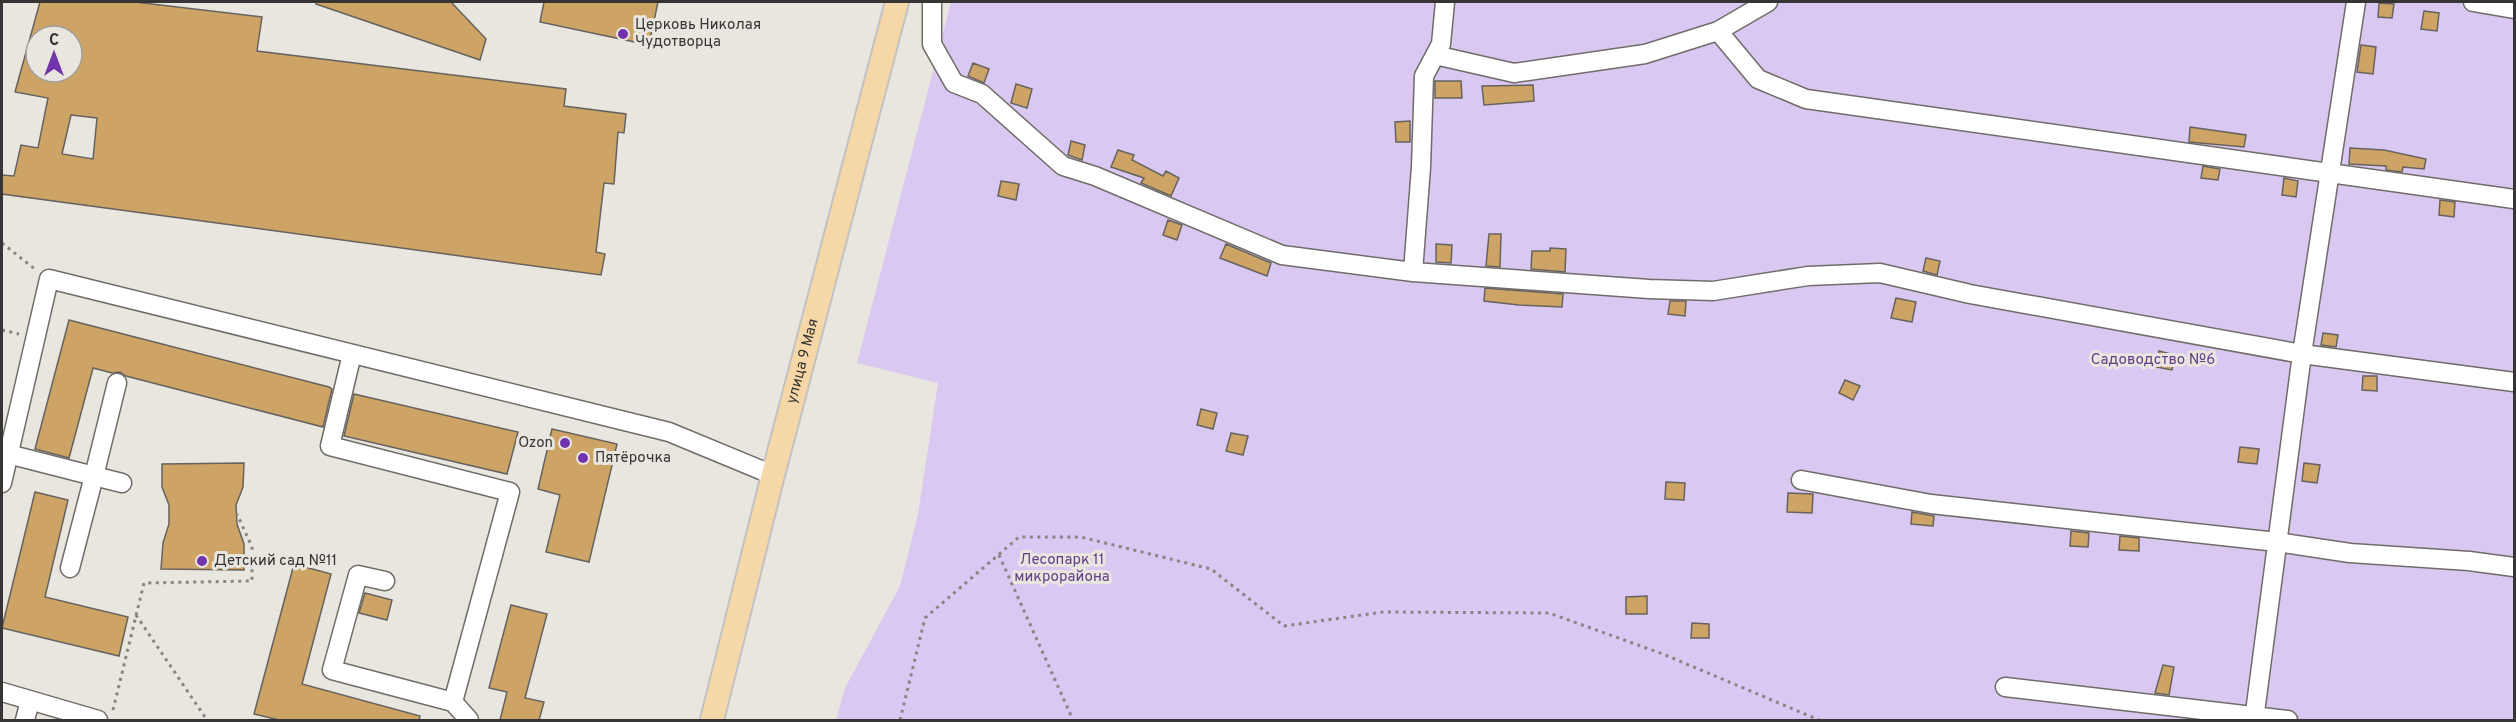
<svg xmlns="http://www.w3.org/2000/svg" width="2516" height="722" font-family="Overpass,sans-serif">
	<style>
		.green { fill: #d9c8f1 }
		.building { fill: #cda466; stroke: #66635e; stroke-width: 1.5; fill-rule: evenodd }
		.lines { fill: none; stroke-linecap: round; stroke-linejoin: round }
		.minor-casing { stroke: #706c67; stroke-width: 21 }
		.major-casing { stroke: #c3c2c2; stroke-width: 26 }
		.path { stroke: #888582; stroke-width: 3; stroke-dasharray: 3 4.5; stroke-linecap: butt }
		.minor { stroke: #fff; stroke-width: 18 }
		.major { stroke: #f6d7a8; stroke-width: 22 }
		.poi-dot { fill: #7234aa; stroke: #e9e5df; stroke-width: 2 }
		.labels { text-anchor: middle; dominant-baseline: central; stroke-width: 6; stroke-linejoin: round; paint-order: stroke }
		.poi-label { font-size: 15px; fill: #373533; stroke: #e9e5df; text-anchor: start }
		.park-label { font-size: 15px; fill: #623e89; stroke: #e9e5df }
		.street-label { font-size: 15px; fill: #373533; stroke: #e9e5df }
	</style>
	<rect width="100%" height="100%" fill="#e9e5df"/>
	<path class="green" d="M951 2H2514V720H836L845 688 900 586 918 514 938 383 857 363Z"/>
	<path class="building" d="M40 2H135L262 17 257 51 566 89 564 106 626 114 624 133 618 132 614 184 604 183 596 252 605 254 601 275 2 194V175L14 176 21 145 38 148 48 98 15 92ZM36 36H72V72H36ZM71 115 97 118 93 159 62 154Z
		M317 2H451L486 39 480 60 316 4Z
		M544 2H658L649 45 540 22Z
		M2379 3 2394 4 2392 18 2378 17Z
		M2424 11 2439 13 2437 31 2421 29Z
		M2361 45 2376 47 2373 74 2357 72Z
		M973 63 989 69 984 83 968 76Z
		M1435 81H1461L1462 98H1435Z
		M1016 84 1032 89 1027 108 1011 103Z
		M1533 85 1534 101 1484 105 1482 86Z
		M1410 121V142H1396L1395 122Z
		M2190 127 2246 135 2244 147 2189 142Z
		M1071 141 1085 145 1082 160 1068 155Z
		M2350 148 2384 150 2426 159 2424 169 2403 167 2402 172 2386 170V166L2349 164Z
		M1118 150 1134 155 1132 160 1163 176 1166 171 1179 178 1171 196 1141 183 1144 178 1111 167Z
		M2203 166 2220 169 2218 180 2201 178Z
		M2284 178 2298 181 2296 197 2282 195Z
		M1001 181 1019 184 1016 200 998 196Z
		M2440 200 2455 202 2454 217 2439 215Z
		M1168 220 1182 225 1177 240 1163 235Z
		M1489 234H1501L1500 267 1486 266Z
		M1226 244 1271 263 1267 276 1220 258Z
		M1436 244 1452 245 1451 263 1436 262Z
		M1550 248 1566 249 1565 272 1531 269 1532 251H1550Z
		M1926 258 1940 261 1937 275 1923 271Z
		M1485 288 1563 294 1562 307 1519 305 1484 301Z
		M1896 298 1916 302 1912 322 1891 318Z
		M1670 301H1686L1685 316 1668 314Z
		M69 320 329 387 332 389 323 427 126 376 120 372 112 373 93 368 69 458 35 449Z
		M2323 333 2338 335 2336 347 2321 345Z
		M2159 351 2175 355 2172 370 2156 367Z
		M2363 376H2377V391L2362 390Z
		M1845 380 1860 386 1853 400 1839 393Z
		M354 394 518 432 507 474 344 436Z
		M1201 409 1217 413 1213 429 1197 425Z
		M552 429 617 444 589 562 546 552 560 495 538 489Z
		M1231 433 1248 436 1243 455 1226 451Z
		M2240 447 2259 449 2257 464 2238 462Z
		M244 463 243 487 236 505 237 524 244 544V570L161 569 163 543 169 524V505L162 487V464Z
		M2304 463 2320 465 2317 483 2302 481Z
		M1666 482 1685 483 1684 500 1665 499Z
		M35 492 68 500 45 597 128 617 119 656 2 628Z
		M1788 493 1813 494 1812 513 1787 512Z
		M1912 512 1934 516 1933 526 1911 524Z
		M2071 531 2089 533 2088 547 2070 546Z
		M2120 536 2139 538V551L2119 550Z
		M294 564 331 574 302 684 420 716 419 720H279L254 714Z
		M365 593 392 600 387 620 359 613Z
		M1647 596V614H1626V597Z
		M511 605 547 614 525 698 544 702 539 720H500L507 692 489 688Z
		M1692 623 1709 624V638H1691Z
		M2163 665 2174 667 2169 695 2155 693Z"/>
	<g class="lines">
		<g class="minor-casing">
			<path id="minor" d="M932 2V44L954 83 982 94 1063 166 1095 176 1282 255 1413 272
				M1445 2 1441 44 1424 76 1421 167 1413 272 1649 289 1713 291 1808 276 1880 273 1970 294 2302 354 2514 382
				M2473 2 2514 9
				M1718 31 1758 79 1806 99 2514 199
				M1435 55 1514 73 1645 54 1718 31 1768 2
				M352 354 330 446 510 492 453 702
				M8 454 94 476 117 383
				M1801 480 1931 504 2277 542 2350 553 2469 561 2514 567
				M2 483 49 279 669 432 773 475
				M70 568 94 476 122 483
				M385 581 358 575 332 670 453 702 469 720
				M2005 687 2288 720
				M2 692 98 720
				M25 720 30 701
				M2254 720 2302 354 2356 2"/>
		</g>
		<g class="major-casing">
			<g id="major">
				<path id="s1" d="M712 720 773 475 897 2"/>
			</g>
		</g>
		<path class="path" d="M2 243 36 270
			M2 330 19 334
			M999 555 1073 720
			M136 615 207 720
			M113 710 144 583 252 581V547L237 514
			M900 720 925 618 1019 537H1081L1211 569 1284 626 1383 612 1549 613 1663 654 1819 720"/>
		<use href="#minor" class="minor"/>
		<use href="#major" class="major"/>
	</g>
	<g class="poi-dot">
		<circle cx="623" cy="34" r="6"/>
		<circle cx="565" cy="443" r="6"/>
		<circle cx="583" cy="458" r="6"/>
		<circle cx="202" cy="561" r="6"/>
	</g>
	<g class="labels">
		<g class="poi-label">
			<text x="635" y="25">Церковь Николая<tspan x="635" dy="17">Чудотворца</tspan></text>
			<text x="553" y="443" text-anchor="end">Ozon</text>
			<text x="595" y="458">Пятёрочка</text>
			<text x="214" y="561">Детский сад №11</text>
		</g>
		<g class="park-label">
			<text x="2153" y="360">Садоводство №6</text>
			<text x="1062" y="560">Лесопарк 11<tspan x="1062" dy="17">микрорайона</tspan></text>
		</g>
		<g class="street-label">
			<text stroke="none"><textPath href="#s1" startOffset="370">улица 9 Мая</textPath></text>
		</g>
	</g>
	<rect width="2516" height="722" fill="none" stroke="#373533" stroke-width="6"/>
	<g transform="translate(54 54)"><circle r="28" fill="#e9e5df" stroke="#a29f9a" stroke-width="1.5"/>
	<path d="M0-4.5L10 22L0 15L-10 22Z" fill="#7234aa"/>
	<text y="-9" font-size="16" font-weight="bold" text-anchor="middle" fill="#373533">С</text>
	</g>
</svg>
